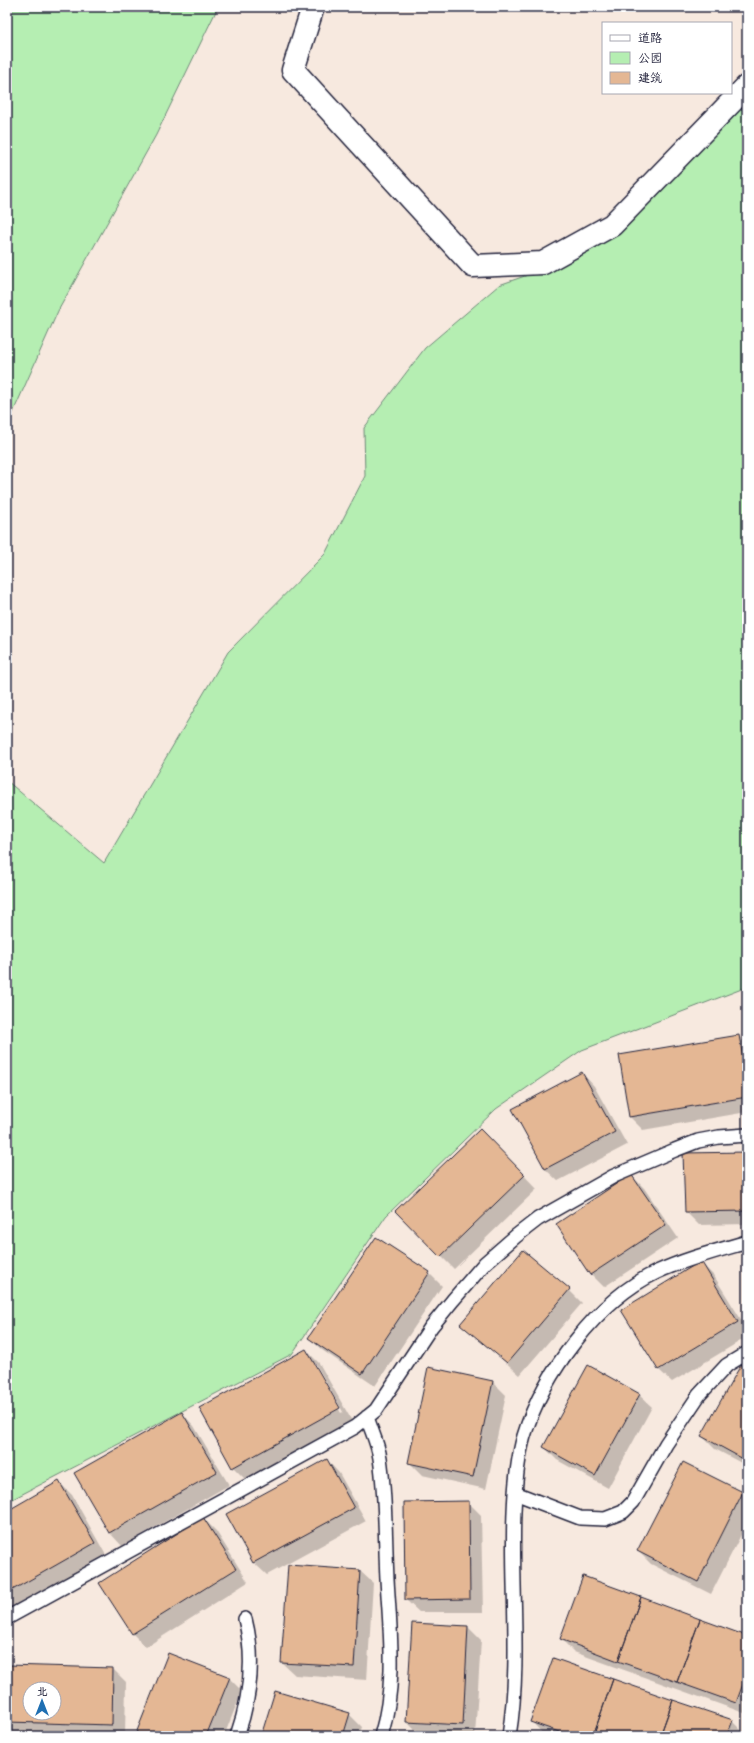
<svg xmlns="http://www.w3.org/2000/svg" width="754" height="1743" font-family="Itim,'LXGW WenKai TC',sans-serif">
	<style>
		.green { fill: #b5eeb2; stroke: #6c8876 }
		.shadow { fill: #0003; fill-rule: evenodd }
		.building { fill: #e4b794; stroke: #22223b; fill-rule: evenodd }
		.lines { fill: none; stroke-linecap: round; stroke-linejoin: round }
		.service-casing { stroke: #22223b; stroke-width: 16 }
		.minor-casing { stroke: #22223b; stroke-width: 25 }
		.service { stroke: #fff; stroke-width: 13 }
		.minor { stroke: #fff; stroke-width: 22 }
	</style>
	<rect width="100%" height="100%" fill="#f7e9df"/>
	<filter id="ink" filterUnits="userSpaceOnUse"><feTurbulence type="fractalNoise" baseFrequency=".025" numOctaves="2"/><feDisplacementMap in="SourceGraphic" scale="8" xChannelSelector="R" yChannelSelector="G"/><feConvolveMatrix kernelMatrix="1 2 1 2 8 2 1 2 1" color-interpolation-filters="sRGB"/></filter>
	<g filter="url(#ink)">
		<path class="green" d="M7 7H218L156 135 58 311 7 426Z
			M747 96V987L582 1050 496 1109 386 1216 292 1354 7 1502V781L104 863 228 652 325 554 365 476 364 428 425 348 499 285 551 267Z"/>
		<path class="shadow" d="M739 1036 747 1044V1112L643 1130 630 1117Z
			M582 1073 594 1086 627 1145 558 1181 545 1169Z
			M493 1143 537 1189 454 1269 396 1211Z
			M747 1153V1224L699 1225 686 1212Z
			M631 1175 644 1188 678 1238 604 1287 591 1274Z
			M701 1263 714 1276 747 1329V1337L672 1382 659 1370 622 1310Z
			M429 1273 442 1286 375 1386 322 1350 309 1338Z
			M569 1290 582 1303 520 1375 462 1324Z
			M306 1350 319 1363 352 1421 246 1480 233 1467ZM314 1364H316L343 1412 341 1413Z
			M747 1355V1466L715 1449 702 1436Z
			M429 1368 493 1382 506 1395 486 1489 422 1475 409 1462Z
			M639 1395 652 1407 608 1488 557 1460 544 1447Z
			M182 1413 194 1426 229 1485 122 1546 110 1533 75 1474Z
			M327 1460 339 1473 366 1521 267 1575 254 1563 227 1514Z
			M683 1464 743 1493 747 1498V1523L711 1594 651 1564 638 1551Z
			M59 1482 72 1495 107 1557 7 1611V1512Z
			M468 1502 481 1515 483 1612H419L406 1600Z
			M203 1518 216 1531 248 1582 146 1647 133 1634 101 1583Z
			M289 1566 360 1571 373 1583 367 1680 295 1675 282 1663Z
			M468 1627 481 1640 475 1736 420 1735 407 1722Z
			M747 1637V1714L574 1652 561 1639Z
			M7 1666 113 1669 126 1682 125 1736 9 1735 7 1732ZM30 1689H54V1713H30Z
			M229 1678 242 1691 224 1736H136Z
			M349 1714 362 1727 359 1736H262Z
			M732 1721 745 1734 744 1736H548L544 1735 532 1722Z"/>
		<path class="building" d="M739 1035 747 1082V1097L629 1117 619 1055Z
			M582 1072 615 1132 545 1169 512 1109Z
			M480 1129 525 1175 440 1257 395 1211Z
			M747 1152V1211L685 1212 683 1153Z
			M631 1174 666 1225 590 1275 556 1224Z
			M376 1237 430 1272 362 1374 308 1338Z
			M523 1250 570 1289 507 1363 460 1324Z
			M701 1261 738 1322 658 1370 621 1310Z
			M306 1349 340 1408 232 1468 199 1408Z
			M747 1354V1461L701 1436Z
			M588 1365 640 1394 595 1476 543 1447Z
			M428 1367 493 1381 473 1477 408 1463Z
			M182 1412 217 1472 109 1533 74 1473Z
			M327 1459 354 1508 253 1563 226 1514Z
			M683 1462 743 1492 698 1582 637 1551Z
			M59 1481 95 1543 7 1593V1511Z
			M469 1501 470 1599 405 1600 404 1502Z
			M203 1517 236 1569 132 1634 99 1583Z
			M288 1565 360 1570 354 1667 281 1663Z
			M583 1576 641 1597 618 1661 560 1639Z
			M641 1597 700 1619 677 1682 618 1661Z
			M700 1619 747 1636V1673L736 1703 677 1682Z
			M412 1623 468 1626 463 1725 406 1722Z
			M168 1653 230 1677 206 1736H135Z
			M553 1658 613 1679 593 1736H571L530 1722Z
			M7 1665 113 1668 112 1725 7 1722ZM30 1689H54V1713H30Z
			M613 1679 673 1700 660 1736H593Z
			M275 1691 350 1713 343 1736H261Z
			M673 1700 733 1720 727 1736H660Z"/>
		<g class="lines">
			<g class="service-casing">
				<path id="service" d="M367 1417C371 1430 378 1444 380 1458 386 1498 385 1539 387 1579 390 1633 397 1682 381 1736
					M515 1493 580 1518 605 1519 623 1512 633 1502 666 1444 699 1395 727 1365 747 1353
					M7 1618 355 1427 376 1410 431 1327 453 1300 485 1263 516 1236 538 1219 614 1176 675 1150 698 1141 719 1137 747 1135
					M237 1736C250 1699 255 1658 245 1619
					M509 1736C521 1662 511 1587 514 1512 515 1486 517 1460 524 1436 543 1374 597 1300 657 1272 685 1259 716 1251 747 1242"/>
			</g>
			<g class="minor-casing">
				<path id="minor" d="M313 7 293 70 473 266 543 263 612 225 747 86"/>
			</g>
			<use href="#service" class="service"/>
			<use href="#minor" class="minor"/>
		</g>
	</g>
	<rect width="754" height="1743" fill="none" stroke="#fff" stroke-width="24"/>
	<rect x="12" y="12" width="730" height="1719" fill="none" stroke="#22223b" stroke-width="1.5" filter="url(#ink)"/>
	<rect x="602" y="22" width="130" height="72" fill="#ffffff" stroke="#a7a7b1"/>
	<rect x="610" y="35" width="20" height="6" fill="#ffffff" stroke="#a7a7b1"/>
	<text x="638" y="42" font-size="12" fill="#22223b">道路</text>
	<rect x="610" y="52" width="20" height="12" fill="#b5eeb2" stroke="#a7a7b1"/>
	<text x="638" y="62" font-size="12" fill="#22223b">公园</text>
	<rect x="610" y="72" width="20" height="12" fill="#e4b794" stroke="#a7a7b1"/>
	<text x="638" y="82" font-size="12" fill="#22223b">建筑</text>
	<g transform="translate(42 1701)"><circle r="19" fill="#ffffff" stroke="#a7a7b1"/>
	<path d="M0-3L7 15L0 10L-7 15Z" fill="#1f6fb2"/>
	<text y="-6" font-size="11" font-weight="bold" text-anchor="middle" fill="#22223b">北</text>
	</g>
</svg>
